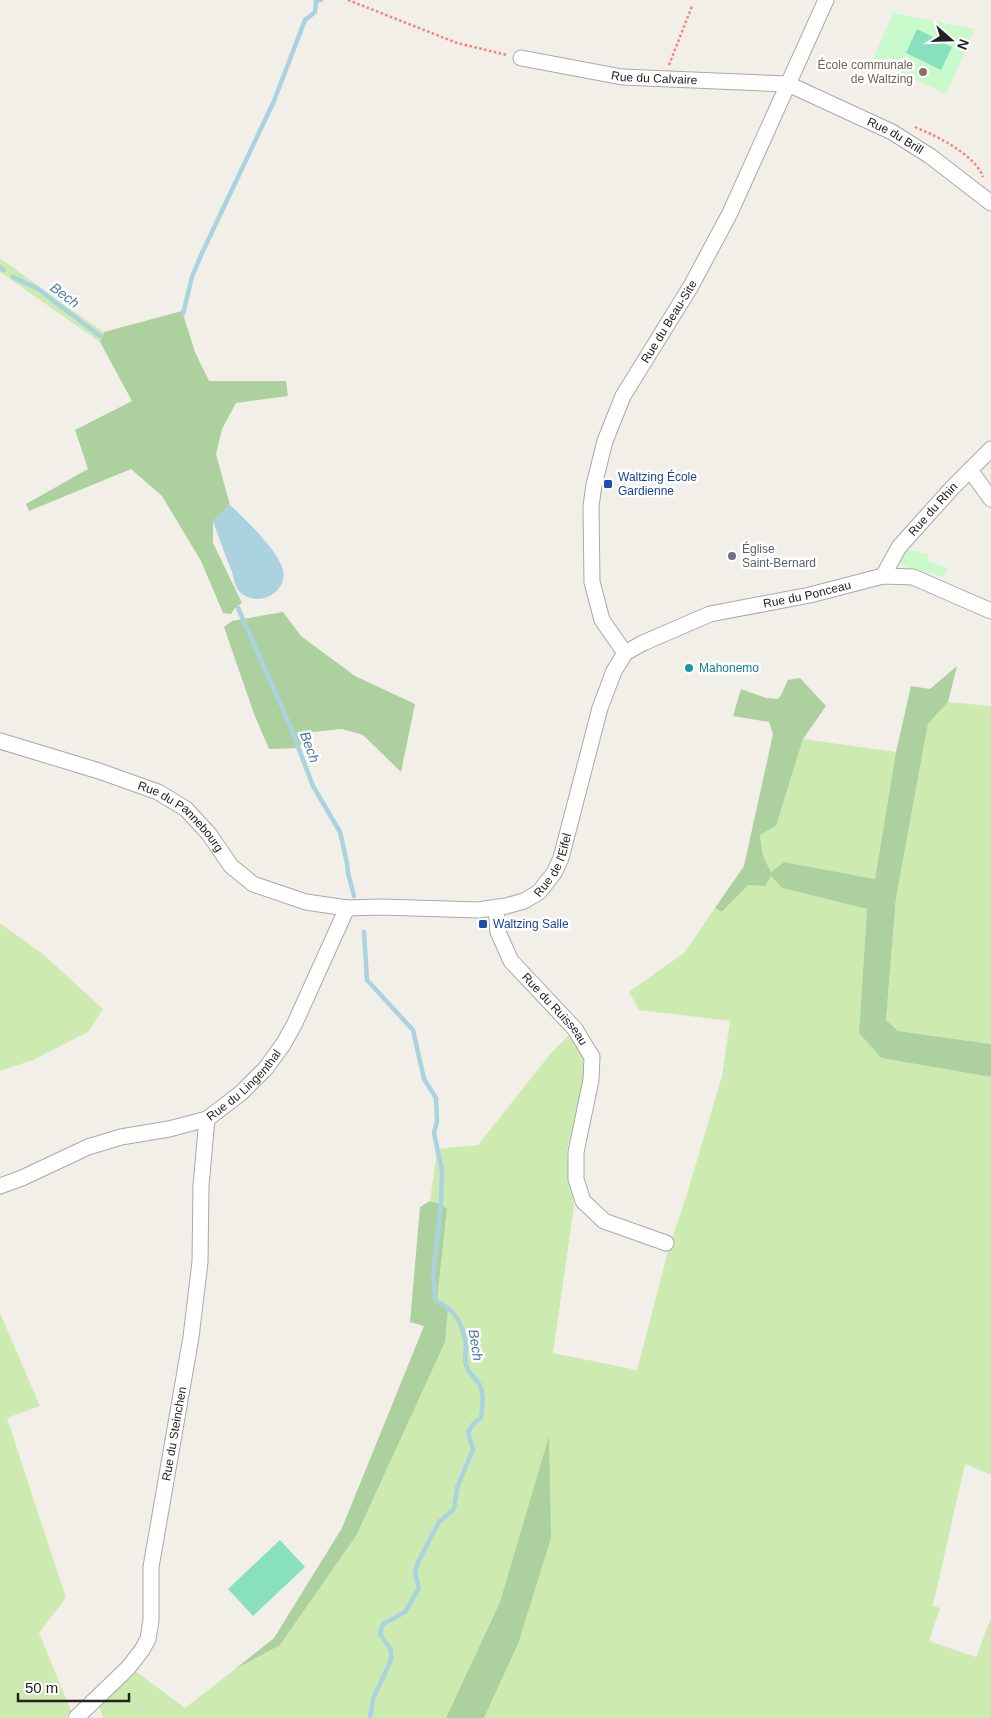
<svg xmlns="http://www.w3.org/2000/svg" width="991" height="1718" font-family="Helvetica,sans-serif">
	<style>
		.grass { fill: #cdebb0 }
		.forest { fill: #add19e }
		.park { fill: #c8facc }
		.pitch { fill: #88e0be }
		.water { fill: #aad3df }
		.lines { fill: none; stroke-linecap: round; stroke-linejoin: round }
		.stream { stroke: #aad3df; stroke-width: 4.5 }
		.minor-casing { stroke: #a9a9a9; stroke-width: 17 }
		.path { stroke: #fa8072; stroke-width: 2.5; stroke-dasharray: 2.5 2.5; stroke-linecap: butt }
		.minor { stroke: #fff; stroke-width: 15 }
		.education-dot { fill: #8d6e63; stroke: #fff; stroke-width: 2 }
		.transit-dot { fill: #1a4fb4; stroke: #fff; stroke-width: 2 }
		.worship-dot { fill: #6b7280; stroke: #fff; stroke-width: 2 }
		.culture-dot { fill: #0f9aa8; stroke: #fff; stroke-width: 2 }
		.labels { text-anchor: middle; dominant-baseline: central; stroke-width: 5; stroke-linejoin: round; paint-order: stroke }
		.education-label { font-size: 12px; fill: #785e54; stroke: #fff; text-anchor: end }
		.street-label { font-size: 12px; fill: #222; stroke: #fff }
		.transit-label { font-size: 12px; fill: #164399; stroke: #fff; text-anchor: start }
		.worship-label { font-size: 12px; fill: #5b616d; stroke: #fff; text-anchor: start }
		.culture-label { font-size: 12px; fill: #0d838f; stroke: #fff; text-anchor: start }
		.water-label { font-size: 14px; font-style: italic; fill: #4a7aab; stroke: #fff }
	</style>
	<rect width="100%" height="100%" fill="#f2efe9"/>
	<path class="grass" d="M0 258 66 306 104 332 100 342 0 272Z
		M948 702 991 706V1044L898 1031 886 1020 896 898 928 724Z
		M803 739 896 752 875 879 784 862 771 872 763 856 760 835 776 826Z
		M771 875 782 888 867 909 859 1033 881 1058 991 1077V1475L965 1464 933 1606 940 1608 929 1641 976 1657 991 1618V1718H484L518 1644 549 1438 500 1602 446 1718H103L99 1705 134 1670 185 1708 234 1670 280 1645 356 1536 437 1301 447 1209 441 1204 430 1201 437 1149 478 1145 551 1053 570 1034 583 1056 585 1080 567 1150 574 1206 553 1353 637 1370 670 1244 687 1194 722 1076 730 1021 639 1010 629 992 684 953 715 908 723 912 748 884Z
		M0 923 44 955 103 1009 88 1032 33 1060 0 1071Z
		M0 1313 40 1406 7 1418 66 1598 39 1633 71 1711 65 1718H0Z"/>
	<path class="forest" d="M182 311 195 352 209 381H286L288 396 236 403 222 429 216 454 230 505 213 521V543L242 603 235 608 231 614 223 613 201 561 162 496 131 469 29 511 26 504 88 469 75 430 132 401 100 342 104 332Z
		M283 612 301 636 355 676 415 704 401 772 363 735 342 729 312 732 298 748 269 749 254 714 224 627 232 621Z
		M957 666 948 702 928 724 896 898 886 1020 898 1031 991 1044V1077L881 1058 859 1033 867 909 782 888 771 876 765 886 748 885 722 912 715 908 744 866 773 734 769 722 733 716 741 689 766 698 778 699 781 695 788 680 800 678 826 706 803 739 776 826 760 835 763 856 771 872 784 862 875 879 896 752 911 686 930 689Z
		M430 1201 441 1204 447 1209 437 1301 448 1306 445 1342 356 1536 280 1645 234 1670 274 1638 342 1528 424 1326 410 1322 420 1207Z
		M549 1436 551 1538 518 1644 484 1718H446L500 1602Z"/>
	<path class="park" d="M893 13 975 29 946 94 873 59Z
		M905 549 929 554 928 561 947 568 944 577 906 567 901 564 899 559Z"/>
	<path class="pitch" d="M917 29 952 47 941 70 906 53Z
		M280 1540 305 1567 253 1616 228 1589Z"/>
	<path class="water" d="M230 505C245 519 278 550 283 570 288 594 255 610 238 590 235 586 234 578 232 572 225 555 219 538 213 521Z"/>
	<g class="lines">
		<path class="stream" d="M0 267 4 270
			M13 277 38 289 100 336
			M183 314 192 277 202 253 274 101 305 20 315 12 316 1 321 0
			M238 608 289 723 313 786 340 832 347 863 348 873 354 896
			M364 932 367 980 413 1030 424 1079 436 1098 437 1121 434 1133 442 1171 441 1204 433 1277 436 1301C456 1310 463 1324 466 1346 466 1352 464 1359 466 1365 469 1373 474 1377 479 1384 485 1394 482 1407 481 1418L474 1423 468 1432 473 1449 457 1488 454 1509 439 1522 418 1562 415 1573 419 1588 405 1612 383 1624 380 1634 391 1650V1660L373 1699 370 1718"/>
		<g class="minor-casing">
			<g id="minor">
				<path id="s1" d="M521 58 622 77 788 84 892 132 930 156 991 203"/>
				<path d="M970 470 991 499"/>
				<path id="s2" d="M883 576 899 547 952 488 991 449"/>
				<path id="s3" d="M625 653 602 620 592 582 591 506 594 485 605 441 623 396 691 286 730 213 826 0"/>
				<path id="s4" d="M0 741 99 771 158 792 186 809 209 834 231 866 253 884 306 902 347 908 381 907 478 910 506 906 524 901 539 892 554 873 561 858 600 708 614 671 625 653 643 643 710 614 810 595 883 576 913 577 991 611"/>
				<path id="s5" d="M496 907 498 932 511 961 575 1029 592 1057 591 1080 576 1152V1179L583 1201 604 1221 666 1243"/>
				<path id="s6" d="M0 1186 22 1178 88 1147 121 1137 169 1129 207 1119 241 1093 266 1068 284 1043 295 1023 347 908"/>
				<path id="s7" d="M76 1718 128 1668 142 1650 148 1639 151 1620V1567L191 1337 200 1262 201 1185 207 1119"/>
			</g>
		</g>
		<path class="path" d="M348 0 457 43 507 55
			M669 65 692 6
			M915 127C921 130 927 132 933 135 949 143 977 159 983 177"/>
		<use href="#minor" class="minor"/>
	</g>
	<circle class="education-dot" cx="923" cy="72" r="5"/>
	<g class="transit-dot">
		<rect x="603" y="479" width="10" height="10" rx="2.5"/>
		<rect x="478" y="919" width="10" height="10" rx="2.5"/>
	</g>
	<circle class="worship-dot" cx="732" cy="556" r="5"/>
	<circle class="culture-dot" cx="689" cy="668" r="5"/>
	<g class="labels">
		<g class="education-label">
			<text x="913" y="65">École communale<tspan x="913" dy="14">de Waltzing</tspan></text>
		</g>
		<g class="street-label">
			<text stroke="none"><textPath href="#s1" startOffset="135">Rue du Calvaire</textPath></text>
			<text stroke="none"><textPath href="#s1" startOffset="388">Rue du Brill</textPath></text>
			<text stroke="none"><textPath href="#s3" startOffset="358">Rue du Beau-Site</textPath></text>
			<text stroke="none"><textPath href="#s2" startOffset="84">Rue du Rhin</textPath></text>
			<text stroke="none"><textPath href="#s4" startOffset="1042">Rue du Ponceau</textPath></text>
			<text stroke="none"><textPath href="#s4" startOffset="199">Rue du Pannebourg</textPath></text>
			<text stroke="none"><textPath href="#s4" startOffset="624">Rue de l'Eifel</textPath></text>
			<text stroke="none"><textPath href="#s5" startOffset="122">Rue du Ruisseau</textPath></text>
			<text stroke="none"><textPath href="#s6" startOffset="269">Rue du Lingenthal</textPath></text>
			<text stroke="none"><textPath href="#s7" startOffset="315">Rue du Steinchen</textPath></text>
		</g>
		<g class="transit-label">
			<text x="618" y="477">Waltzing École<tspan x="618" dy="14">Gardienne</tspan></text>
			<text x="493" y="924">Waltzing Salle</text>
		</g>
		<g class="worship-label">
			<text x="742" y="549">Église<tspan x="742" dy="14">Saint-Bernard</tspan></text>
		</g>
		<g class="culture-label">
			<text x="699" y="668">Mahonemo</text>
		</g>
		<g class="water-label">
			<text transform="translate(65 295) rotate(37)">Bech</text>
			<text transform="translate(310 747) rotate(70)">Bech</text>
			<text transform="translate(476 1345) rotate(81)">Bech</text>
		</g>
	</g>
	<g transform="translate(951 40) rotate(110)" stroke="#ffffff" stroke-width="4" paint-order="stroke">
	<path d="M0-4L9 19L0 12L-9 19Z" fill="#222222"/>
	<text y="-8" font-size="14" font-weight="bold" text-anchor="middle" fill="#222222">N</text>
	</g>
	<path d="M18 1693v8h111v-8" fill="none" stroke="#222222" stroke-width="2.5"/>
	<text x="25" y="1693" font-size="15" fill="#222222" stroke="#ffffff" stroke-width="4" paint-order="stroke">50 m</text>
</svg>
